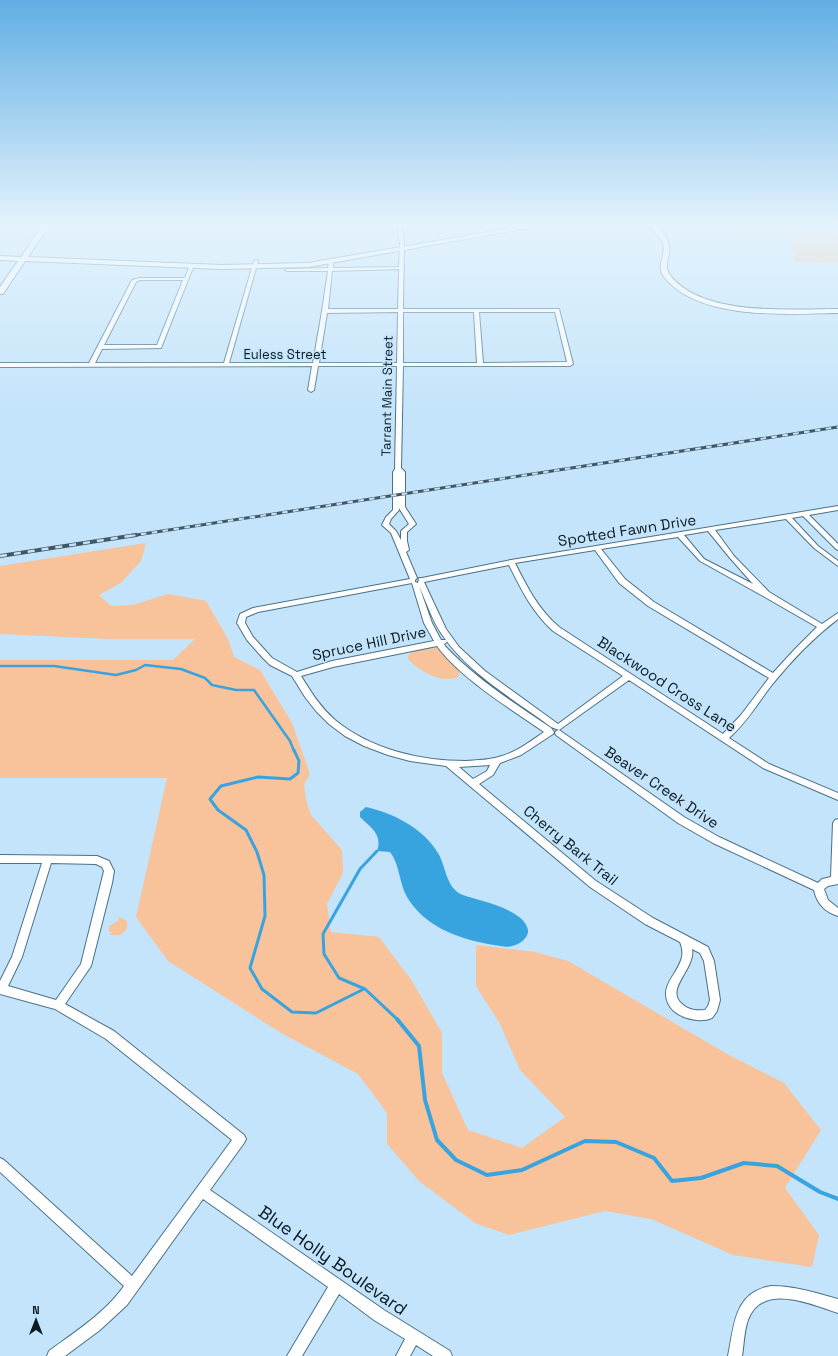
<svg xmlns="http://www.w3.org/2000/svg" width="838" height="1356" font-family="'Space Grotesk',sans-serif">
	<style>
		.green { fill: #f8c29b }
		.water { fill: #38a4df }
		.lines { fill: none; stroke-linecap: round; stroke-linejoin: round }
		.stream-far2 { stroke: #38a4df; stroke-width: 2.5 }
		.stream-far1 { stroke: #38a4df; stroke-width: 3 }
		.stream { stroke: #38a4df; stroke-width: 4 }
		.street-casing { stroke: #4b7188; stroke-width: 2 }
		.secondary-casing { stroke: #4b7188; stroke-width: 2 }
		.street { fill: #fff; fill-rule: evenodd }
		.secondary { fill: #fff; fill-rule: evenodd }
		.rail-far1-casing { stroke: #425764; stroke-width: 3 }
		.rail-casing { stroke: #425764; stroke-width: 4 }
		.rail-far1 { stroke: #c3e4fa; stroke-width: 2; stroke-dasharray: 5.5; stroke-linecap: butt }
		.rail { stroke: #c3e4fa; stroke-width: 2.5; stroke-dasharray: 7; stroke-linecap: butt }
		.labels { text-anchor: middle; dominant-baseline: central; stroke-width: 3; stroke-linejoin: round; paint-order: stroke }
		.far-street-label { font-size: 13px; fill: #0b1a24; stroke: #c3e4fa }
		.street-label { font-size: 15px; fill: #0b1a24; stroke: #c3e4fa }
		.near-street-label { font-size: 18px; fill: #0b1a24; stroke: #c3e4fa }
	</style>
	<rect width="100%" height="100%" fill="#c3e4fa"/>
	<path class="green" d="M735 226H807L838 232V263L796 262 790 237 779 234H738Z
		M146 543 141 561 121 583 99 595 111 606 133 605 168 594 206 601 228 639 234 657 260 670 292 723 310 774 304 784 306 800 311 815 342 850 343 873 327 904 331 932 379 937 412 981 442 1033V1073L468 1130 522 1148 565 1117 520 1070 500 1024 476 986V945L535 952 568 961 729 1055 784 1083 821 1130 785 1188 819 1235 812 1267 733 1255 651 1219 605 1211 509 1235 475 1223 419 1181 387 1144V1113L358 1074 281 1033 168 961 136 917 167 778H0V660H173L195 639H109L0 634V566Z
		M433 647 441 650 460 669 458 677C441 684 419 671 408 659V656L413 651Z
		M119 917 127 921V929L120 935H110L112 932H109V926L118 921Z"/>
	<path class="water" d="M366 807C393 813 423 828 438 853 446 866 446 889 463 895 480 901 524 909 528 930 529 938 519 945 512 946 505 948 496 945 488 944 457 938 424 926 407 897 399 883 400 865 390 852L377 851C383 834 370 827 360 817V812Z"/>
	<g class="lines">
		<path class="stream-far2" d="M0 666H54L116 675 136 670 145 665 181 669 205 678 212 685 236 690H254L290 741 294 751"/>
		<path class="stream-far1" d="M294 750 299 761 298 773 290 779 258 777 221 786 210 799 218 810 246 830 257 852 264 875 265 916 250 968 262 989 292 1012 316 1013 364 989
			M377 851 360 869 323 934 324 954 339 978 365 989 398 1020"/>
		<path class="stream" d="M397 1019 419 1046 425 1100 437 1140 456 1160 487 1175 522 1170 585 1141 616 1142 654 1158 672 1181 701 1178 744 1163 777 1166 820 1192 838 1199"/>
		<g class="street-casing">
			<path id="street" d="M260 226H291L289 227Z
				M398 226H402L404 244 403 309H559L573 364 570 366H403L401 468 405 472V507L416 524 407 532V541L409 550 406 552 417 578 415 580V582L418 583 419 578H422L511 560 838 506V510L809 515 838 544V550L836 549 803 516 792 518 818 546 838 561V566L814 548 786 519 715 530 734 556 769 592 822 624 838 613V619C813 638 791 661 771 686 758 703 746 723 729 738L769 764 838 793V800L763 768 629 680 559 730 684 817 719 837 818 883 822 879 831 877 833 823 835 820 838 819V884L828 886 824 889 828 900 838 908V916C825 912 817 904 814 890L713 843 678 823 556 735 555 733 556 731 559 730 551 727C514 699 470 675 443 636 432 621 427 603 419 586L432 623 441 640H446L447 642 444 644 445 646C476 679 514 703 551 728L554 732 553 734 521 755 500 763 493 775 479 784 596 881 653 918 708 947 714 961 720 1000 717 1011 712 1018C703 1022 693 1020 684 1017 677 1014 671 1010 668 1003 660 985 678 974 682 957 683 952 682 947 680 942L645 924 590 887 446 766 410 761 388 755 364 746 345 736 329 724 316 711 305 697 292 676 270 665 262 657 247 640 237 623 240 614 253 608 410 579 391 533 382 525 386 517 393 510V472L395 469 397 366H318L314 390 311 392 308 390 312 366 0 367V363H89L132 280 140 278H185L190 265 192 264 194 265 161 348 102 349 95 363H224L254 261 256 260 258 261 229 363H313L322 311 328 271H287L285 270 287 269 328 268 329 262 331 261 333 262V268L399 267 400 244ZM399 269 398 309H328L332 271ZM140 280H183L157 345H104L136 282ZM398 312 397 363H319L327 313ZM403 312H474L477 363H403ZM479 312H555L567 362 483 363ZM399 508 409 524 401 531V540L396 531 389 524 391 519 399 510ZM708 531 730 558 753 584 704 559 684 535ZM678 537 700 561 763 596 817 627 794 650 773 673 654 602 625 579 601 549ZM595 550 619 583 648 606 769 678 741 715 723 734 559 627C538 609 527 587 515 563ZM509 565C521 589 532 612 553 631L623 676 558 724 485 671 459 647 446 629 424 582ZM412 583 424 623 434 641 332 661 297 672 272 658 253 637 245 623 246 617 258 612ZM437 646C460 678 511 709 544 732 531 741 518 751 502 756 491 760 478 760 466 761 420 761 370 749 335 720 320 707 311 692 301 676L333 667ZM490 765 487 771 473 779 459 767ZM692 949 700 953 704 961 710 1000 708 1006 705 1010C697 1011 688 1010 682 1004 664 989 696 969 692 949Z
				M0 855 97 856 109 861 114 871 112 883 91 966 65 1004 114 1031 244 1135 246 1139 244 1143 210 1190 384 1310 450 1351 452 1356H433L416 1345 410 1356H396L405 1339 374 1320 339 1294 302 1356H287L328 1287 203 1199 127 1305 100 1330 65 1356H47L49 1351C75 1332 105 1313 124 1286L0 1172V1158L4 1160 132 1276 232 1140 106 1039 55 1009 0 994V981L12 957 42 863H0ZM51 863 96 864 102 867 104 871 81 964 56 1000 8 986 22 957Z
				M771 1286C795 1286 816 1293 838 1299V1313C811 1304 762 1282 748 1320 744 1331 744 1344 742 1356H728C733 1334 733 1303 756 1291 761 1288 766 1287 771 1286Z"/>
		</g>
		<g class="secondary-casing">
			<path id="secondary" d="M42 226H49L28 257 221 265 308 263 523 226H540L308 267 221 269 25 261 3 294H0V287L18 261 0 260V256L21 257Z
				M649 226H656C683 251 659 260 670 275 702 317 791 309 838 309V313C788 314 699 321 664 277 655 266 667 255 663 243 660 236 654 232 649 226Z"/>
		</g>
		<use href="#street" class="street"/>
		<use href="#secondary" class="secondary"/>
		<g class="rail-far1-casing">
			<path id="rail-far1" d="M130 536 838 427"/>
		</g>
		<g class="rail-casing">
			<path id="rail" d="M0 556 136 535"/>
		</g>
		<use href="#rail-far1" class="rail-far1"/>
		<use href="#rail" class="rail"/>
	</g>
	<linearGradient id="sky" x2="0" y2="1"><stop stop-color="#61aee4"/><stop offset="0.54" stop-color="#e4f3fd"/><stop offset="1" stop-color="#e4f3fd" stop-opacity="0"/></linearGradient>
	<rect width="838" height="416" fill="url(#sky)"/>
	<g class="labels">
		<g class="far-street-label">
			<text x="285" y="354">Euless Street</text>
			<text transform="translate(387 396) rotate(-89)">Tarrant Main Street</text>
		</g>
		<g class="street-label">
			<text transform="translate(627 530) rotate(-9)">Spotted Fawn Drive</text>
			<text transform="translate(369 643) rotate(-12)">Spruce Hill Drive</text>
			<text transform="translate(667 684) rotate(33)">Blackwood Cross Lane</text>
			<text transform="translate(662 787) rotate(34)">Beaver Creek Drive</text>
			<text transform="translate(571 845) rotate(39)">Cherry Bark Trail</text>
		</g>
		<g class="near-street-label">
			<text transform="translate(333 1260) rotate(35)">Blue Holly Boulevard</text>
		</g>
	</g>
	<g transform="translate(36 1320)" stroke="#c3e4fa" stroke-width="3" paint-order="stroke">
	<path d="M0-3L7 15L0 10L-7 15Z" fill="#0b1a24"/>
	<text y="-6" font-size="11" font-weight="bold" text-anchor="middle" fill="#0b1a24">N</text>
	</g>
</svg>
